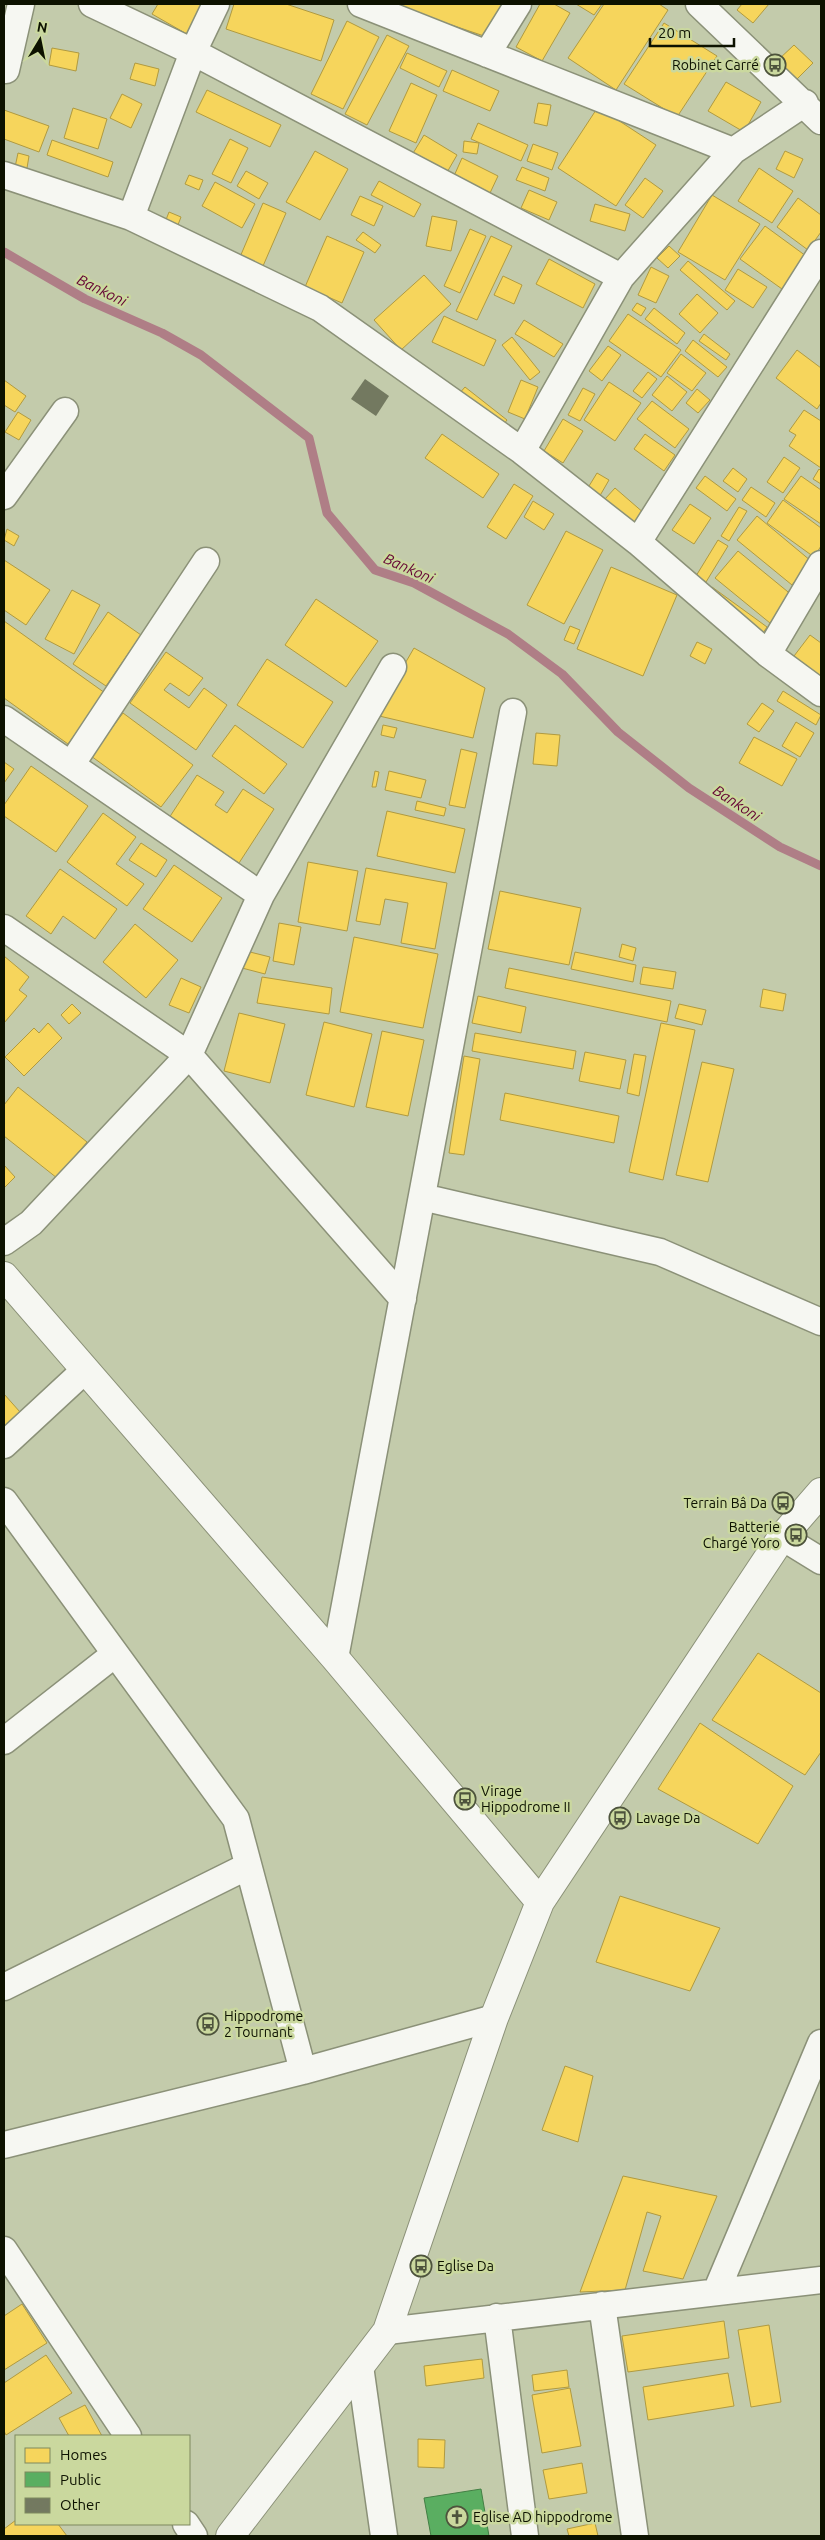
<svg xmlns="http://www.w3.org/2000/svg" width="825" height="2540" font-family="Ubuntu,sans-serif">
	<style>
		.homes { fill: #f6d55c; stroke: #b09a40 }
		.public { fill: #5aae61; stroke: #437f44 }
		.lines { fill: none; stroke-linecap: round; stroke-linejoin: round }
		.stream { stroke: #af7e86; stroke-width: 9 }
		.building { fill: #737960 }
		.minor-casing { stroke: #8b9178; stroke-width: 29 }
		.tertiary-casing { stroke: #8b9178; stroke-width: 30 }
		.minor { stroke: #f6f7f2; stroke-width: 26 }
		.tertiary { stroke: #f6f7f2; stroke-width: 28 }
		.labels { text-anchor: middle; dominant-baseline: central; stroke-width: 5; stroke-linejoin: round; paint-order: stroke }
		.poi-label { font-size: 14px; fill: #0d1200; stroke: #cad89e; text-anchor: start }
		.water-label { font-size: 15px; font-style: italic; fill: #640333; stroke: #cad89e }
	</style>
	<rect width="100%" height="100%" fill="#c3cbab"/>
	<path class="homes" d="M158 4H211L192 37 152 14Z
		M234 4H286L334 20 321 61 226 29Z
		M389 4H505L493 39Z
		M540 4H554L570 13 542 61 516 47Z
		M576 4H602L594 15Z
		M604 4H659L668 10 616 90 568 58Z
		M742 4H769L753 23 737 10Z
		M347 21 379 37 343 109 311 94Z
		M664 23 717 56 677 117 624 84Z
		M387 35 409 46 367 125 345 114Z
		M794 45 813 63 797 79 778 60Z
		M52 48 79 53 76 71 49 65Z
		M407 53 447 71 439 87 400 68Z
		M135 63 159 69 155 86 130 79Z
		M452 70 499 91 490 111 443 91Z
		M726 82 761 102 744 132 708 111Z
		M411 83 437 95 416 143 389 131Z
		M207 90 281 125 270 147 196 112Z
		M122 94 142 104 131 128 110 118Z
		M538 103 551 105 547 126 534 123Z
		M598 107 656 145 616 206 558 168Z
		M73 108 107 119 98 149 64 138Z
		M4 110 49 126 39 152 4 139Z
		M478 123 528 145 521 161 471 139Z
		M424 135 457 155 446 174 412 155Z
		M230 139 248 148 231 183 212 174Z
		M52 140 113 162 108 177 47 155Z
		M464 141 479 143 477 154 463 152Z
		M533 144 558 153 552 170 527 161Z
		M315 151 348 169 320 220 286 202Z
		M785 151 803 159 794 178 776 169Z
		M18 153 29 156 26 174 14 172Z
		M462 158 498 176 490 193 454 176Z
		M522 167 549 178 545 191 516 180Z
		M759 168 793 191 772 223 738 201Z
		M246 171 268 183 259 199 237 186Z
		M189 175 203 180 199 190 185 184Z
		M645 178 663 191 643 218 625 205Z
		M379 181 421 204 414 217 371 195Z
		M215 182 255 204 242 228 202 206Z
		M529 190 557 202 549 220 521 208Z
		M712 195 760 224 725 280 678 252Z
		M360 196 383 206 374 226 351 215Z
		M798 198 821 215V232L808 250 777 227Z
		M263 203 286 213 263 266 240 257Z
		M595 204 630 214 625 231 590 221Z
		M169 212 181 217 176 230 164 225Z
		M432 216 457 221 451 251 426 246Z
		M765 226 806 256 782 289 740 259Z
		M470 229 486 236 460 293 444 286Z
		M363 232 381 245 375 253 356 240Z
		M327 236 364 252 342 303 305 287Z
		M491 236 512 246 477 320 456 311Z
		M669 246 680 256 668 268 657 258Z
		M549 259 595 284 583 308 536 284Z
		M688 261 735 301 727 310 680 270Z
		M651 267 669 276 656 303 638 295Z
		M738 269 767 287 753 308 725 290Z
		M424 275 451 304 401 350 374 320Z
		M503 276 522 285 514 304 494 295Z
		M697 294 718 313 700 333 679 314Z
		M637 303 646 308 641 316 632 310Z
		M654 308 685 333 677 344 645 319Z
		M628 314 681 350 661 377 609 341Z
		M444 316 496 340 484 366 432 342Z
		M524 320 563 344 554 357 515 334Z
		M704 334 730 354 726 360 699 341Z
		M512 337 540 372 530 380 502 345Z
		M693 340 727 367 718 377 685 351Z
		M608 346 621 355 602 381 589 371Z
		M797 350 821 368V403L817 409 776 378Z
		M681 354 706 373 692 391 667 373Z
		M648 372 657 379 642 398 633 391Z
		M667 376 687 392 672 411 652 395Z
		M4 380 26 396 15 412 4 405Z
		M521 380 538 387 525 419 508 412Z
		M609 382 641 403 615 441 584 420Z
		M465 387 507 420 500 429 458 395Z
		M583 388 595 394 580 421 568 415Z
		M697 389 710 400 698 413 686 403Z
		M652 401 689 429 675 448 637 419Z
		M804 410 821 421V468L789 446 796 435 789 431Z
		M18 412 31 420 19 440 5 432Z
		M563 419 583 431 563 463 544 451Z
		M442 434 499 474 483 498 425 458Z
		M645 434 675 455 664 471 634 449Z
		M784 457 800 468 783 493 767 482Z
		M733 468 747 479 738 492 723 481Z
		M819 469 821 471V484L813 479Z
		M597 473 609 480 598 499 586 491Z
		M705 476 736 499 727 511 696 488Z
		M801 476 821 490V524L784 499Z
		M514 484 533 496 506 539 487 527Z
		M751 487 775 503 766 517 742 500Z
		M615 488 645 514 635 526 605 499Z
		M783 500 821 528V546L814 557 767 523Z
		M533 501 554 514 544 530 524 517Z
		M690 504 711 518 694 544 672 530Z
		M739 507 747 511 729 541 721 536Z
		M757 516 811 561 792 585 737 540Z
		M7 529 19 536 14 546 4 540Z
		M566 531 603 550 564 624 527 605Z
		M718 540 728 546 706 582 696 576Z
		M738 551 793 596 770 623 715 578Z
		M4 560 50 590 26 625 4 610Z
		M611 567 677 595 643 676 577 649Z
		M712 587 767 627 755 645 699 605Z
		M72 590 100 605 74 654 45 639Z
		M316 599 378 641 346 687 285 645Z
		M108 612 141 635 106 686 73 664Z
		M4 621 105 693 68 744 4 698Z
		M570 626 580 630 574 644 564 640Z
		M810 635 821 643V682L791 660Z
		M697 642 712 649 705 664 690 656Z
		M414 648 485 688 473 738 375 715Z
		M166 652 203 678 189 696 170 683 164 690 189 708 204 688 227 705 196 750 130 703Z
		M267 659 333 702 303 748 237 705Z
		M783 691 821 715 816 725 777 701Z
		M762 703 774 711 759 732 747 724Z
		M123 713 193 765 161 807 91 756Z
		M796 722 814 733 800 757 782 746Z
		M235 725 287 764 264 794 212 756Z
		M383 725 397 728 394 738 381 735Z
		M536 733 560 735 557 766 533 764Z
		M754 737 797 759 782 786 739 763Z
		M461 749 477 753 465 808 449 805Z
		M4 762 14 769 4 783Z
		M31 766 88 806 56 852 4 816V805Z
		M375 771 379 772 376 787H372Z
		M389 771 426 780 421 798 385 790Z
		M197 775 224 792 215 805 227 813 243 789 274 809 239 863 169 818Z
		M417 801 446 808 444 816 415 810Z
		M387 811 465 829 455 873 377 856Z
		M103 813 136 837 116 864 144 884 127 906 67 862Z
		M141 843 167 860 156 877 129 860Z
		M308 862 358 871 347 931 298 922Z
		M174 865 222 898 192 942 143 909Z
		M366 868 447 883 435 949 401 943 408 903 385 899 380 925 356 921Z
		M60 869 117 909 95 939 63 916 51 934 26 916Z
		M500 891 581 908 569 965 488 949Z
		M279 923 301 927 294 965 273 961Z
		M135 924 178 960 146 998 103 962Z
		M354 937 438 954 423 1028 340 1012Z
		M622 944 636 948 633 961 619 957Z
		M246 951 270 957 265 974 242 968Z
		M575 952 636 965 633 982 571 969Z
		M4 956 29 977 19 990 27 996 4 1023Z
		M643 967 676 972 673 989 640 984Z
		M509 968 671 1001 667 1022 505 988Z
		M262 977 332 988 329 1014 257 1003Z
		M181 978 201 987 189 1013 169 1005Z
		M763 989 786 994 783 1011 760 1007Z
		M478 996 526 1007 521 1033 472 1023Z
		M72 1004 81 1013 69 1024 61 1015Z
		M679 1004 706 1010 702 1025 675 1018Z
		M239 1013 285 1024 270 1083 224 1071Z
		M324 1022 372 1034 354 1107 306 1095Z
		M48 1023 62 1038 24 1076 5 1057 34 1028 39 1033Z
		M661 1023 695 1030 663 1180 629 1172Z
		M382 1031 424 1040 408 1116 366 1107Z
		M475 1033 576 1051 573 1069 472 1051Z
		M585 1052 626 1060 620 1089 579 1081Z
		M634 1054 646 1056 639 1096 627 1093Z
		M464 1056 480 1059 464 1155 449 1153Z
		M702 1062 734 1069 708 1182 676 1175Z
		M18 1087 87 1142 57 1178 4 1136V1105Z
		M505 1093 619 1116 614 1143 500 1120Z
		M4 1165 15 1177 4 1188Z
		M4 1394 20 1412 4 1431Z
		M758 1653 821 1693V1752L805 1775 712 1720Z
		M700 1723 793 1786 758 1844 658 1789Z
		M620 1896 720 1928 690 1991 596 1962Z
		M565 2066 593 2076 578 2142 542 2130Z
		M623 2176 717 2196 683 2279 643 2271 661 2216 647 2212 625 2290 580 2292Z
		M22 2304 47 2343 4 2370V2316Z
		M724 2321 729 2358 628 2372 622 2336Z
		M769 2325 781 2402 751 2407 738 2330Z
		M46 2355 72 2393 6 2435 4 2431V2383Z
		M482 2359 484 2378 426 2386 424 2366Z
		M567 2370 569 2387 534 2391 532 2375Z
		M728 2373 734 2406 648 2420 643 2387Z
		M570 2388 581 2446 542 2453 532 2395Z
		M85 2405 102 2436H69L59 2418Z
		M418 2439 445 2440 444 2468 418 2467Z
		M582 2463 587 2493 549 2499 543 2470Z
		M16 2520V2524H58L67 2536H4V2529Z
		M595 2523 598 2536H569L567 2529Z"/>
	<path class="public" d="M481 2489 489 2536H431L424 2498Z"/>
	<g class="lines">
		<path class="stream" d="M4 252 85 299 162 333 201 355 309 438 327 513 375 570 414 583 508 634 562 674 618 732 689 788 780 847 821 866"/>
	</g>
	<path class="building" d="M365 379 389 396 376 416 351 399Z"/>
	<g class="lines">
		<g class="minor-casing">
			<path id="minor" d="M92 4 193 52 621 277
				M361 4 733 151
				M699 4 821 121
				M487 54 518 4
				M6 70 21 4
				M4 175 131 217 320 308 522 451 638 542 768 654 821 693
				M131 217 193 52 216 4
				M522 451 621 277 733 151 805 103
				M4 496 65 411
				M638 542 821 253
				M768 654 821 564
				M4 719 261 895
				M71 765 206 561
				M4 928 189 1055 403 1299
				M422 1197 660 1252 821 1322
				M4 1242 31 1223 189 1055 261 895 393 667
				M4 1445 85 1370
				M4 1501 236 1819 303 2071
				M782 1537 821 1561
				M335 1658 513 712
				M4 1741 115 1654
				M4 1987 248 1866
				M4 2145 303 2071 494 2018
				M4 2250 128 2436
				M716 2292 821 2043
				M602 2305 635 2536
				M497 2317 525 2536
				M387 2331 821 2280
				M360 2366 384 2536
				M186 2524 194 2536"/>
		</g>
		<g class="tertiary-casing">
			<path id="tertiary" d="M4 1276 335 1658 540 1902
				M230 2536 387 2331 494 2018 540 1902 782 1537 821 1492"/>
		</g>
		<use href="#minor" class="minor"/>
		<use href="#tertiary" class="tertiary"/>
	</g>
	<defs>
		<g id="bus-ring" transform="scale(1.125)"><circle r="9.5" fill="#cad89e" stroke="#4d533c" stroke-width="1.5"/><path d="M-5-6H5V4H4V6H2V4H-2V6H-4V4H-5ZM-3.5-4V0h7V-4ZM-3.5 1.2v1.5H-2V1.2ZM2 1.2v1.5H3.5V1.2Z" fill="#4d533c"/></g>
		<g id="church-ring" transform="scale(1.125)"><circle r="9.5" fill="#cad89e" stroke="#4d533c" stroke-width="1.5"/><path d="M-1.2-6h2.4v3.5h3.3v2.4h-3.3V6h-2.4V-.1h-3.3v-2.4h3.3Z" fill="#4d533c"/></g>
	</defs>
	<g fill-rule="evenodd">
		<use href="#bus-ring" x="775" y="65"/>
		<use href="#bus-ring" x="783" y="1503"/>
		<use href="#bus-ring" x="796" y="1535"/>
		<use href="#bus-ring" x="465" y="1799"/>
		<use href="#bus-ring" x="620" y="1818"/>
		<use href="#bus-ring" x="208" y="2024"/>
		<use href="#bus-ring" x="421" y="2266"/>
		<use href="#church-ring" x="457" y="2517"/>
	</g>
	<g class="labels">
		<g class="poi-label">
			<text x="759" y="65" text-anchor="end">Robinet Carré</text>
			<text x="767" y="1503" text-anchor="end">Terrain Bâ Da</text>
			<text x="780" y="1527" text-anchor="end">Batterie<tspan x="780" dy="16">Chargé Yoro</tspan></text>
			<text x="481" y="1791">Virage<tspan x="481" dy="16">Hippodrome II</tspan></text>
			<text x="636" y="1818">Lavage Da</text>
			<text x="224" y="2016">Hippodrome<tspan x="224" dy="16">2 Tournant</tspan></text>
			<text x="437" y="2266">Eglise Da</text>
			<text x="473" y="2517">Eglise AD hippodrome</text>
		</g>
		<g class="water-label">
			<text transform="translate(102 290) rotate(26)">Bankoni</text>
			<text transform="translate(409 568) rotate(24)">Bankoni</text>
			<text transform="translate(737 803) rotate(33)">Bankoni</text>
		</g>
	</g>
	<rect width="825" height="2540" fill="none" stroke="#0d1200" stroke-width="10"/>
	<rect x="15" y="2435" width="175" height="90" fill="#cad89e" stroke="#7e895f"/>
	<rect x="25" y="2448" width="25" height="15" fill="#f6d55c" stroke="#7e895f"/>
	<text x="60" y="2460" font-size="15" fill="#0d1200">Homes</text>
	<rect x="25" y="2472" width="25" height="15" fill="#5aae61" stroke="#7e895f"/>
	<text x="60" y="2485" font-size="15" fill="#0d1200">Public</text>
	<rect x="25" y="2498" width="25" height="15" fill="#737960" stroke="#7e895f"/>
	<text x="60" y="2510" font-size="15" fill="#0d1200">Other</text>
	<g transform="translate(40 40) rotate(10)" stroke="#cad89e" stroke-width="4" paint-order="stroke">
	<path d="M0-4L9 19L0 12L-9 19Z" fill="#0d1200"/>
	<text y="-8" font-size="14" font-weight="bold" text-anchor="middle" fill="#0d1200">N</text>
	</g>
	<path d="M650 38v8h84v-8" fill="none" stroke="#0d1200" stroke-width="2.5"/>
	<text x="658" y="38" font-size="15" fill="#0d1200" stroke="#cad89e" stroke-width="4" paint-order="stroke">20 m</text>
</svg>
